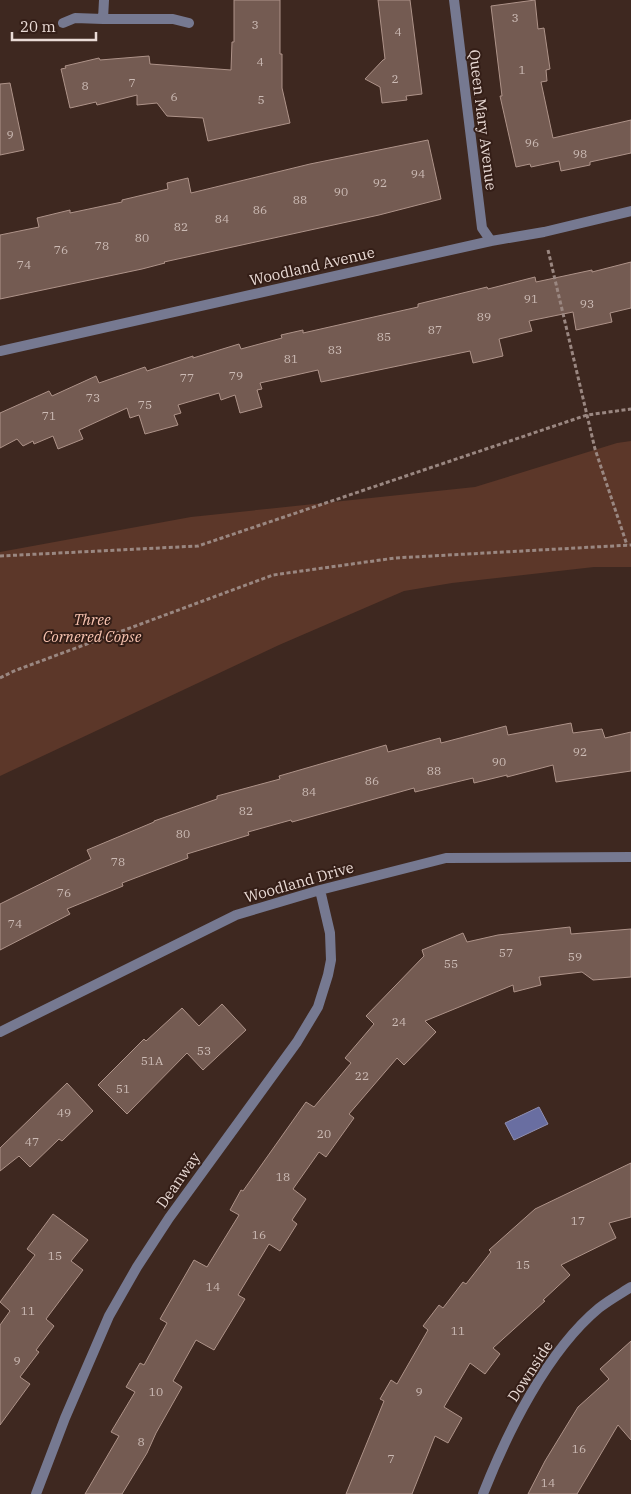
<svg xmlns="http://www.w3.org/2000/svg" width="631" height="1494" font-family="'IBM Plex Serif',serif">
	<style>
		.green { fill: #5c3729 }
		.water { fill: #696ea1; stroke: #908fb1 }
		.building { fill: #745b52; stroke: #ae9389 }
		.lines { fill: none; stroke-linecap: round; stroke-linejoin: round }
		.path { stroke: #9a8781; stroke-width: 3; stroke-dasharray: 4 2.5; stroke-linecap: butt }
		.minor { stroke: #767991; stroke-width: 10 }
		.labels { text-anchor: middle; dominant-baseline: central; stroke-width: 4; stroke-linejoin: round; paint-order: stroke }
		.number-label { font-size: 12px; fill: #ccbbb5 }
		.street-label { font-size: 15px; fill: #eadbd6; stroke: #341e17 }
		.park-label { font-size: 15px; font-style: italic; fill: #f8c3b0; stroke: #341e17 }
	</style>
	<rect width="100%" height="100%" fill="#3e2820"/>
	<path class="green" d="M631 441V567H594L452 583 404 591 279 645 0 776V552L191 517 475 487 617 443Z"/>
	<path class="water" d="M539 1107 548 1124 514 1140 505 1123Z"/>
	<path class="building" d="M234 0H280V54H282V88L290 123 208 141 203 118 167 116 157 103 137 105V95L97 105 96 102 70 108 61 69 66 68 65 66 99 58 100 60 149 56 150 64 231 70 232 42H234Z
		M378 0H410L422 94 406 96 407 100 382 103 380 87 365 79 383 60 385 59Z
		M535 0 538 29 544 28 550 69 546 70 547 81 541 82 553 138 631 120V153L590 162V165L561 171 559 161 531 167 530 164 516 167 500 96H502L491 6Z
		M10 83 24 150 0 155V84Z
		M428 140 441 199 379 215 164 262 165 263 142 269 0 299V235L39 227 37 218 70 210V213L122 202V200L168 189 167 183 188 178 191 193 310 164Z
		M631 262V308L610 313 612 322 576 330 573 312 529 321 532 331 499 339 503 356 473 363 470 351 321 382 318 370 260 383 262 389 257 390 262 407 240 413 235 395 221 400 219 393 178 405 181 413 174 415 178 425 145 434 139 415 130 418 127 408 79 430 83 439 58 449 53 436 34 444 33 441 23 446 17 439 0 448V413L49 391 52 396 96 376 99 383 145 367 147 371 193 356V358L239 344 241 349 282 338 281 335 303 330V333L418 307V304L487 287 488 289 535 277 536 282 592 270V272Z
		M571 723 573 733 602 729 605 738 631 732V771L556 782 553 765 507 777V775L474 783 473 778 415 792 414 788 292 822 291 820 248 832 249 835 187 854 188 858 122 883 123 886 67 909 70 914 0 950V904L91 859 87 850 154 822V821L217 799V796L280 779 279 776 386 745 388 752 440 738 441 743 506 726 508 735Z
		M570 927 571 934 631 929V977L593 980 582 972 539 977 541 985 514 992 513 985 425 1021 436 1032 404 1065 397 1058 349 1114 354 1118 326 1157 319 1152 293 1189 306 1199 292 1220 297 1224 280 1251 269 1244 238 1295 245 1299 214 1350 196 1340 173 1381 182 1387 156 1433 147 1453 122 1494H85L119 1436 111 1432 135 1392 126 1387 140 1363 144 1365 167 1323 160 1319 194 1260 207 1267 239 1215 230 1210 241 1190 243 1191 306 1102 314 1107 351 1063 345 1058 374 1024 366 1016 424 956 422 950 463 933 467 942 498 935Z
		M222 1004 246 1030 203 1070 187 1053 127 1114 98 1085 144 1039 146 1041 182 1008 199 1026Z
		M67 1083 93 1111 62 1141 59 1139 30 1167 19 1156 0 1171V1148Z
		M631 1163V1217L609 1223 616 1238 561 1265 570 1275 543 1300 545 1301 493 1348 500 1354 485 1374 470 1363 444 1407 462 1418 448 1443 435 1436 412 1494H346L384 1401 380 1399 391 1380 397 1384 428 1330 423 1326 439 1305 443 1308 463 1282 466 1284 491 1252 489 1250 535 1209Z
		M53 1214 88 1240 71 1261 83 1270 46 1319 54 1326 36 1350 39 1352 20 1377 30 1384 0 1425V1325L10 1311 0 1302 35 1255 27 1249Z
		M631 1341V1440L618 1425 577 1494H528L545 1461 578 1407 609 1379 600 1369Z"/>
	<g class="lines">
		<path class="path" d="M548 250 595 449 627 545
			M0 556 198 546 587 415 631 409
			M0 678 14 671 273 575 395 558 631 545"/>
		<path class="minor" d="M104 0 103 19H173L189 23
			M454 0 482 228 491 241
			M63 23 75 18 103 19
			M0 351 491 241 544 232 631 211
			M0 1032 236 915 320 890 446 858 631 857
			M36 1494 65 1418 109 1316 137 1267 169 1218 297 1042 318 1007 328 975 331 960 330 933 320 890
			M483 1494C507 1433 547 1351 599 1308 609 1300 620 1294 631 1287"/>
	</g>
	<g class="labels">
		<g class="number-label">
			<text x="515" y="17">3</text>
			<text x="255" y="24">3</text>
			<text x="398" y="31">4</text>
			<text x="260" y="61">4</text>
			<text x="522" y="69">1</text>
			<text x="395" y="78">2</text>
			<text x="132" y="82">7</text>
			<text x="85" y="85">8</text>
			<text x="174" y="96">6</text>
			<text x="261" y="99">5</text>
			<text x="10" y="134">9</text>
			<text x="532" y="142">96</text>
			<text x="580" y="153">98</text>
			<text x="418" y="173">94</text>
			<text x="380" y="182">92</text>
			<text x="341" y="191">90</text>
			<text x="300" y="199">88</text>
			<text x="260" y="209">86</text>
			<text x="222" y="218">84</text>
			<text x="181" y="226">82</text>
			<text x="142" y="237">80</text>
			<text x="102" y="245">78</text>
			<text x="61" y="249">76</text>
			<text x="24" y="264">74</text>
			<text x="531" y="298">91</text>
			<text x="587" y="303">93</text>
			<text x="484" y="316">89</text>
			<text x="435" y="329">87</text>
			<text x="384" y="336">85</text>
			<text x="335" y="349">83</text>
			<text x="291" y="358">81</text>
			<text x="236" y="375">79</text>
			<text x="187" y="377">77</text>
			<text x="93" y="397">73</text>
			<text x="145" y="404">75</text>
			<text x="49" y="415">71</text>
			<text x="580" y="751">92</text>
			<text x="499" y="761">90</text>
			<text x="434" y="770">88</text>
			<text x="372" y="780">86</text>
			<text x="309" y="791">84</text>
			<text x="246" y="810">82</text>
			<text x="183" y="833">80</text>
			<text x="118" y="861">78</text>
			<text x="64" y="892">76</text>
			<text x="15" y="923">74</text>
			<text x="506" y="952">57</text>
			<text x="575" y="956">59</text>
			<text x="451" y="963">55</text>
			<text x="399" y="1021">24</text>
			<text x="204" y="1050">53</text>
			<text x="152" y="1060">51A</text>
			<text x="362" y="1075">22</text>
			<text x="123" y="1088">51</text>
			<text x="64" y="1112">49</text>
			<text x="324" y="1133">20</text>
			<text x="32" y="1141">47</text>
			<text x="283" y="1176">18</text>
			<text x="578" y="1220">17</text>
			<text x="259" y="1234">16</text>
			<text x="55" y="1255">15</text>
			<text x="523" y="1264">15</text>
			<text x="213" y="1286">14</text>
			<text x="28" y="1310">11</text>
			<text x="458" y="1330">11</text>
			<text x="17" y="1360">9</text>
			<text x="156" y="1391">10</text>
			<text x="419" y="1391">9</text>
			<text x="141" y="1441">8</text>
			<text x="579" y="1448">16</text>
			<text x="391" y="1458">7</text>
			<text x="548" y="1482">14</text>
		</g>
		<g class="street-label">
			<text transform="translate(483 120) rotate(83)">Queen Mary Avenue</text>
			<text transform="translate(312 266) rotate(-13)">Woodland Avenue</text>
			<text transform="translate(299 882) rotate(-16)">Woodland Drive</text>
			<text transform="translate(178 1180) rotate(-55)">Deanway</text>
			<text transform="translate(530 1371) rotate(-57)">Downside</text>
		</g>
		<g class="park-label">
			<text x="92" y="619">Three<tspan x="92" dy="17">Cornered Copse</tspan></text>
		</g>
	</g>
	<path d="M12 32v8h84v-8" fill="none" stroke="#eadbd6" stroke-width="2.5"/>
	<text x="20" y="32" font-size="15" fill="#eadbd6" stroke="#341e17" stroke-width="4" paint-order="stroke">20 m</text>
</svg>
